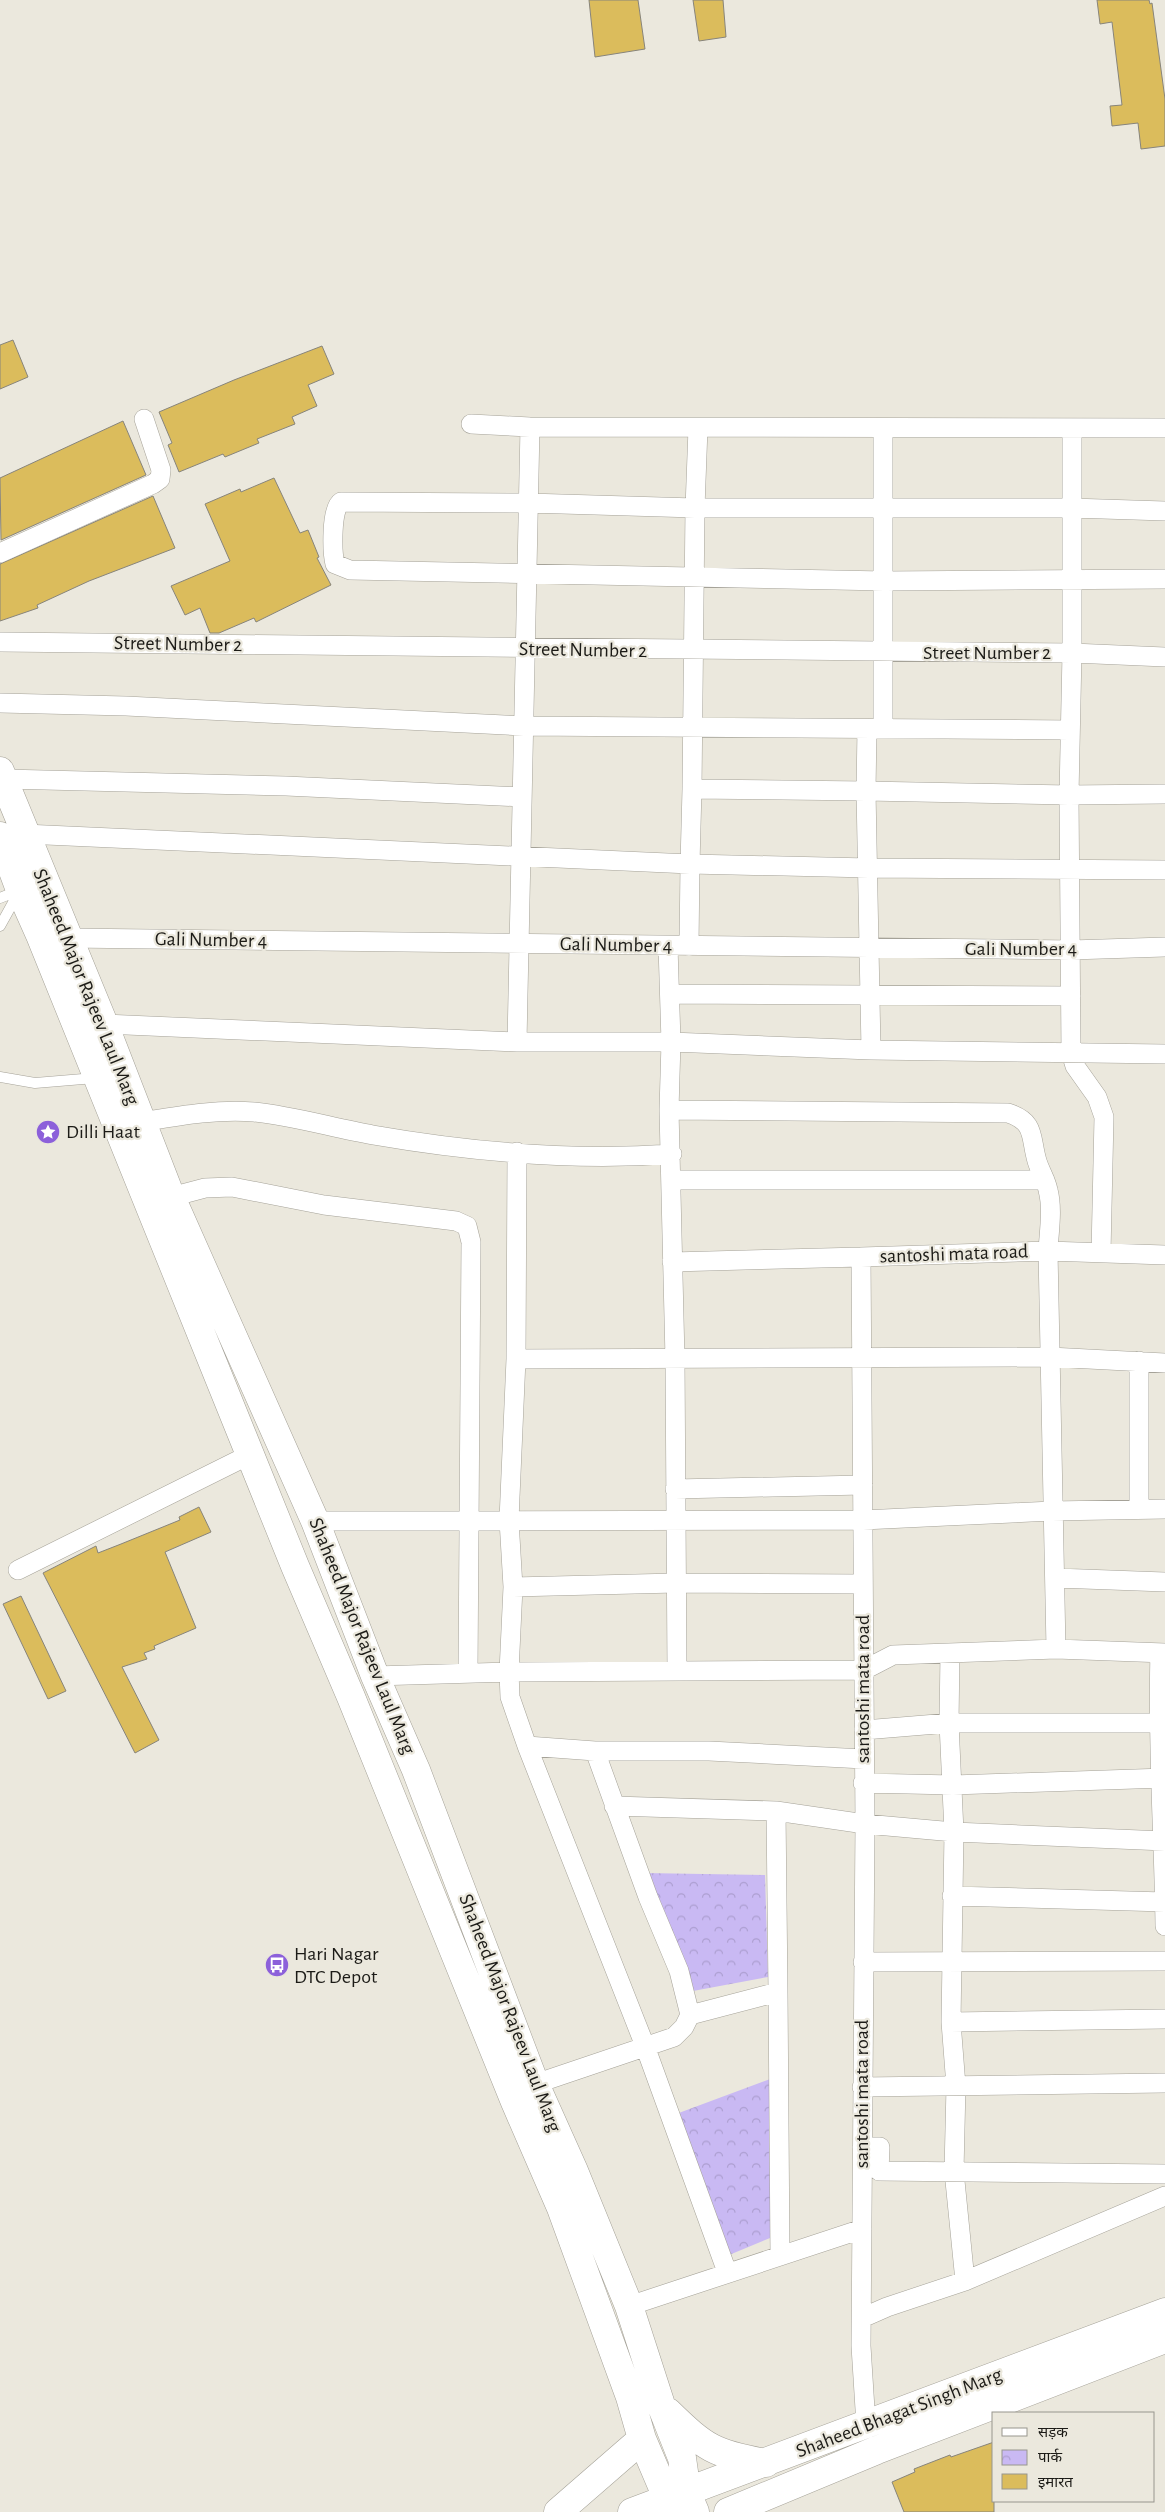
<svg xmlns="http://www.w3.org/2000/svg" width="1165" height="2512" font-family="'Alegreya Sans','Noto Sans Devanagari',sans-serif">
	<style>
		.park { fill: url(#park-crowns) }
		.building { fill: #dbbc5c; stroke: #87847b }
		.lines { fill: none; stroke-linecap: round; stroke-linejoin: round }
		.lane-casing { stroke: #a5a298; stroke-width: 11 }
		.street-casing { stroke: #a5a298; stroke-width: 20 }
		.secondary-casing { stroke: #a5a298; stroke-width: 29 }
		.lane { stroke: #fff; stroke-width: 10 }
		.street { stroke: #fff; stroke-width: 19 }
		.secondary { stroke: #fff; stroke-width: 28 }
		.labels { text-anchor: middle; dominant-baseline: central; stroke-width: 4.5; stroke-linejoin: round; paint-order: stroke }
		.street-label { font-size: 20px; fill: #1c1b17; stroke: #ebe8dd }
		.poi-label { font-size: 20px; fill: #1c1b17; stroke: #ebe8dd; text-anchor: start }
	</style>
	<defs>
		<pattern id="park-crowns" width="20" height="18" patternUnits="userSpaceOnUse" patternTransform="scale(1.25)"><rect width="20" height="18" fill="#c9b9f3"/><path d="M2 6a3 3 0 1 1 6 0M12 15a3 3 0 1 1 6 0" fill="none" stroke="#ac9ed0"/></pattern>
	</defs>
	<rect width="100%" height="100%" fill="#ebe8dd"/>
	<path class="park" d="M643 1873 765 1875 768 1977 693 1991Z
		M773 2078 770 2238 717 2260 668 2117Z"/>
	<path class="building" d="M589 0H638L645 49 595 57Z
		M693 0H723L726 37 699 41Z
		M1097 0H1149L1150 4 1152 3 1165 99V146L1141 149 1138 123 1112 126 1110 106 1122 105 1112 22 1100 24Z
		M13 340 28 377 0 389V345Z
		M322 346 334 374 308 385 317 406 292 417 295 424 257 439 259 443 225 457 223 454 179 472 168 445 172 443 159 412 234 380Z
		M123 421 146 475 1 540 0 478Z
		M274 478 300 533 308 530 319 557 317 558 331 585 256 622 254 618 219 633H210L200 608 185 615 171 586 230 561 205 504 240 489 241 492Z
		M153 496 175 548 89 581 37 605 38 608 0 621V564Z
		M199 1507 211 1532 165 1552 196 1628 154 1646 155 1649 144 1653 147 1659 122 1667 159 1740 135 1753 43 1573 96 1546 98 1553 121 1544 180 1520 179 1517Z
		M21 1596 66 1691 48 1699 3 1604Z
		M994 2442V2512H904L892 2482 915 2472 914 2469 950 2455 951 2457Z"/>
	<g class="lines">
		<g class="lane-casing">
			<path id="lane" d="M0 898 20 890 0 926
				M0 1077 35 1083 95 1078"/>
		</g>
		<g class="street-casing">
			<path id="street" d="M471 424 530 427 1165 428
				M698 428 695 508 528 503 341 502C331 508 332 552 335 564L350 570 884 581 1165 579
				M883 428V729
				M1072 428V653L1069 795 1165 794
				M0 553 153 484 160 479 161 470 144 419
				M0 642 1072 653 1165 657
				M0 703 126 706 524 726 1070 730
				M4 779 286 786 522 797
				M692 789 695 508H1071L1165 511
				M24 834 690 864 692 789 866 791 867 729
				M67 938 1071 950 1165 947
				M668 946 671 1042 669 1110 675 1359 677 1671
				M689 946 690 864 869 868 1165 870
				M670 994 1071 996
				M104 1024 517 1042H671L871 1050 1165 1054
				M517 1042 530 427
				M871 1050 866 791 1069 795 1071 1053 1075 1066 1097 1097 1104 1117 1101 1253
				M669 1110 1008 1113C1036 1122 1030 1137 1037 1161 1040 1171 1046 1180 1048 1190 1053 1209 1049 1232 1048 1251L1056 1649 1165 1653
				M141 1122C178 1116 215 1109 254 1112 294 1116 333 1128 373 1135 471 1152 573 1161 672 1154
				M517 1152 516 1359 509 1520 513 1587 509 1672 510 1697 527 1746 645 2046 727 2272
				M672 1180H1045
				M171 1197 205 1188 232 1187 324 1205 456 1221 467 1226 471 1242 468 1673
				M672 1262 861 1257
				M516 1359 1050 1357 1165 1363
				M1139 1361V1509
				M675 1489 863 1485
				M315 1521 863 1520 1052 1511 1165 1509
				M18 1570 251 1454
				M1056 1578 1165 1582
				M513 1587 676 1583 863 1584
				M950 1653 949 1723 954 1832 951 2022 956 2086 954 2171 965 2281
				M1160 1653C1157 1744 1164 1835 1165 1926
				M375 1676 509 1672 864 1670 893 1655 1056 1649
				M864 1730 949 1723H1165
				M527 1746 595 1751H709L864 1759
				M863 1783 953 1785 1165 1778
				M614 1806 776 1811 865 1824 954 1832 1165 1841
				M952 1896 1165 1902
				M863 1962 1165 1961
				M778 1992 780 2255
				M690 2015 778 1992 776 1811
				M951 2022 1165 2019
				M535 2084 674 2037 684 2027 690 2015 679 1971 648 1897 595 1751
				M862 2087 1165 2083
				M862 2147H880L879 2171 1165 2174
				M629 2306 862 2229
				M862 2318 887 2307 965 2281 1165 2196
				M866 2425 861 2346 865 1824 861 1257 1048 1251 1165 1255"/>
		</g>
		<g class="secondary-casing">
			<path id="secondary" d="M0 771 104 1024 171 1197 315 1521 375 1676 416 1770 535 2084 574 2171 629 2306 661 2405 682 2458 687 2493 695 2512
				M0 836 20 890 40 935 295 1566 351 1697 515 2102 561 2208 630 2397 642 2439 673 2512
				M668 2412C705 2448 714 2454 766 2463
				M558 2512 642 2439
				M632 2512 1165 2312
				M728 2512 877 2450 1165 2339"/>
		</g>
		<use href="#lane" class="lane"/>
		<use href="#street" class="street"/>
		<use href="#secondary" class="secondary"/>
	</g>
	<defs>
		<g id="sight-disc" transform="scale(1.25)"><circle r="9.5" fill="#8c60da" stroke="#ebe8dd"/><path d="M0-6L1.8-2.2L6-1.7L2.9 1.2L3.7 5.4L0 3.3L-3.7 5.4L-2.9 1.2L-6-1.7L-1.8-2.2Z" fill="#fff"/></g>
		<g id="bus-disc" transform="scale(1.25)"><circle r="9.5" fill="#8c60da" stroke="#ebe8dd"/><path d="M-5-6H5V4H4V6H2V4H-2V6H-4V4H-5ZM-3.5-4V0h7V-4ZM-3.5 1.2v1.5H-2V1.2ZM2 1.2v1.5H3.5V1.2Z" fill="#fff"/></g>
	</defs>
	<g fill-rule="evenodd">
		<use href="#sight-disc" x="48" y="1132"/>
		<use href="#bus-disc" x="277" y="1965"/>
	</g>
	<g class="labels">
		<g class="street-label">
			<text transform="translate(178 644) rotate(1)">Street Number 2</text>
			<text transform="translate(583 650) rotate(1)">Street Number 2</text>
			<text x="987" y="653">Street Number 2</text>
			<text transform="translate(211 940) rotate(1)">Gali Number 4</text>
			<text transform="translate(616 945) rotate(1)">Gali Number 4</text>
			<text x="1021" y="949">Gali Number 4</text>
			<text transform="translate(86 987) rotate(68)">Shaheed Major Rajeev Laul Marg</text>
			<text transform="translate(954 1254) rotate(-2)">santoshi mata road</text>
			<text transform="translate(362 1636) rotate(68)">Shaheed Major Rajeev Laul Marg</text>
			<text transform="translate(863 1689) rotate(-90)">santoshi mata road</text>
			<text transform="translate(510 2013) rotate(69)">Shaheed Major Rajeev Laul Marg</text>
			<text transform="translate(862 2094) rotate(-90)">santoshi mata road</text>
			<text transform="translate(899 2413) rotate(-21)">Shaheed Bhagat Singh Marg</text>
		</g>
		<g class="poi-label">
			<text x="66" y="1132">Dilli Haat</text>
			<text x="294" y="1954">Hari Nagar<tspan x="294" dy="23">DTC Depot</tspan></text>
		</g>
	</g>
	<rect x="992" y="2412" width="162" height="90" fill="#ebe8dd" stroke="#98968e"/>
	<rect x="1002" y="2428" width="25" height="8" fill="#ffffff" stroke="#98968e"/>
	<text x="1038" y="2437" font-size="15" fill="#1c1b17">सड़क</text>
	<rect x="1002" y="2450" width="25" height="15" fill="url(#park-crowns)" stroke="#98968e"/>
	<text x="1038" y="2462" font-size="15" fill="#1c1b17">पार्क</text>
	<rect x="1002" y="2474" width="25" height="15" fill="#dbbc5c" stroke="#98968e"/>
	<text x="1038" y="2487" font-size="15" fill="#1c1b17">इमारत</text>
</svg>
